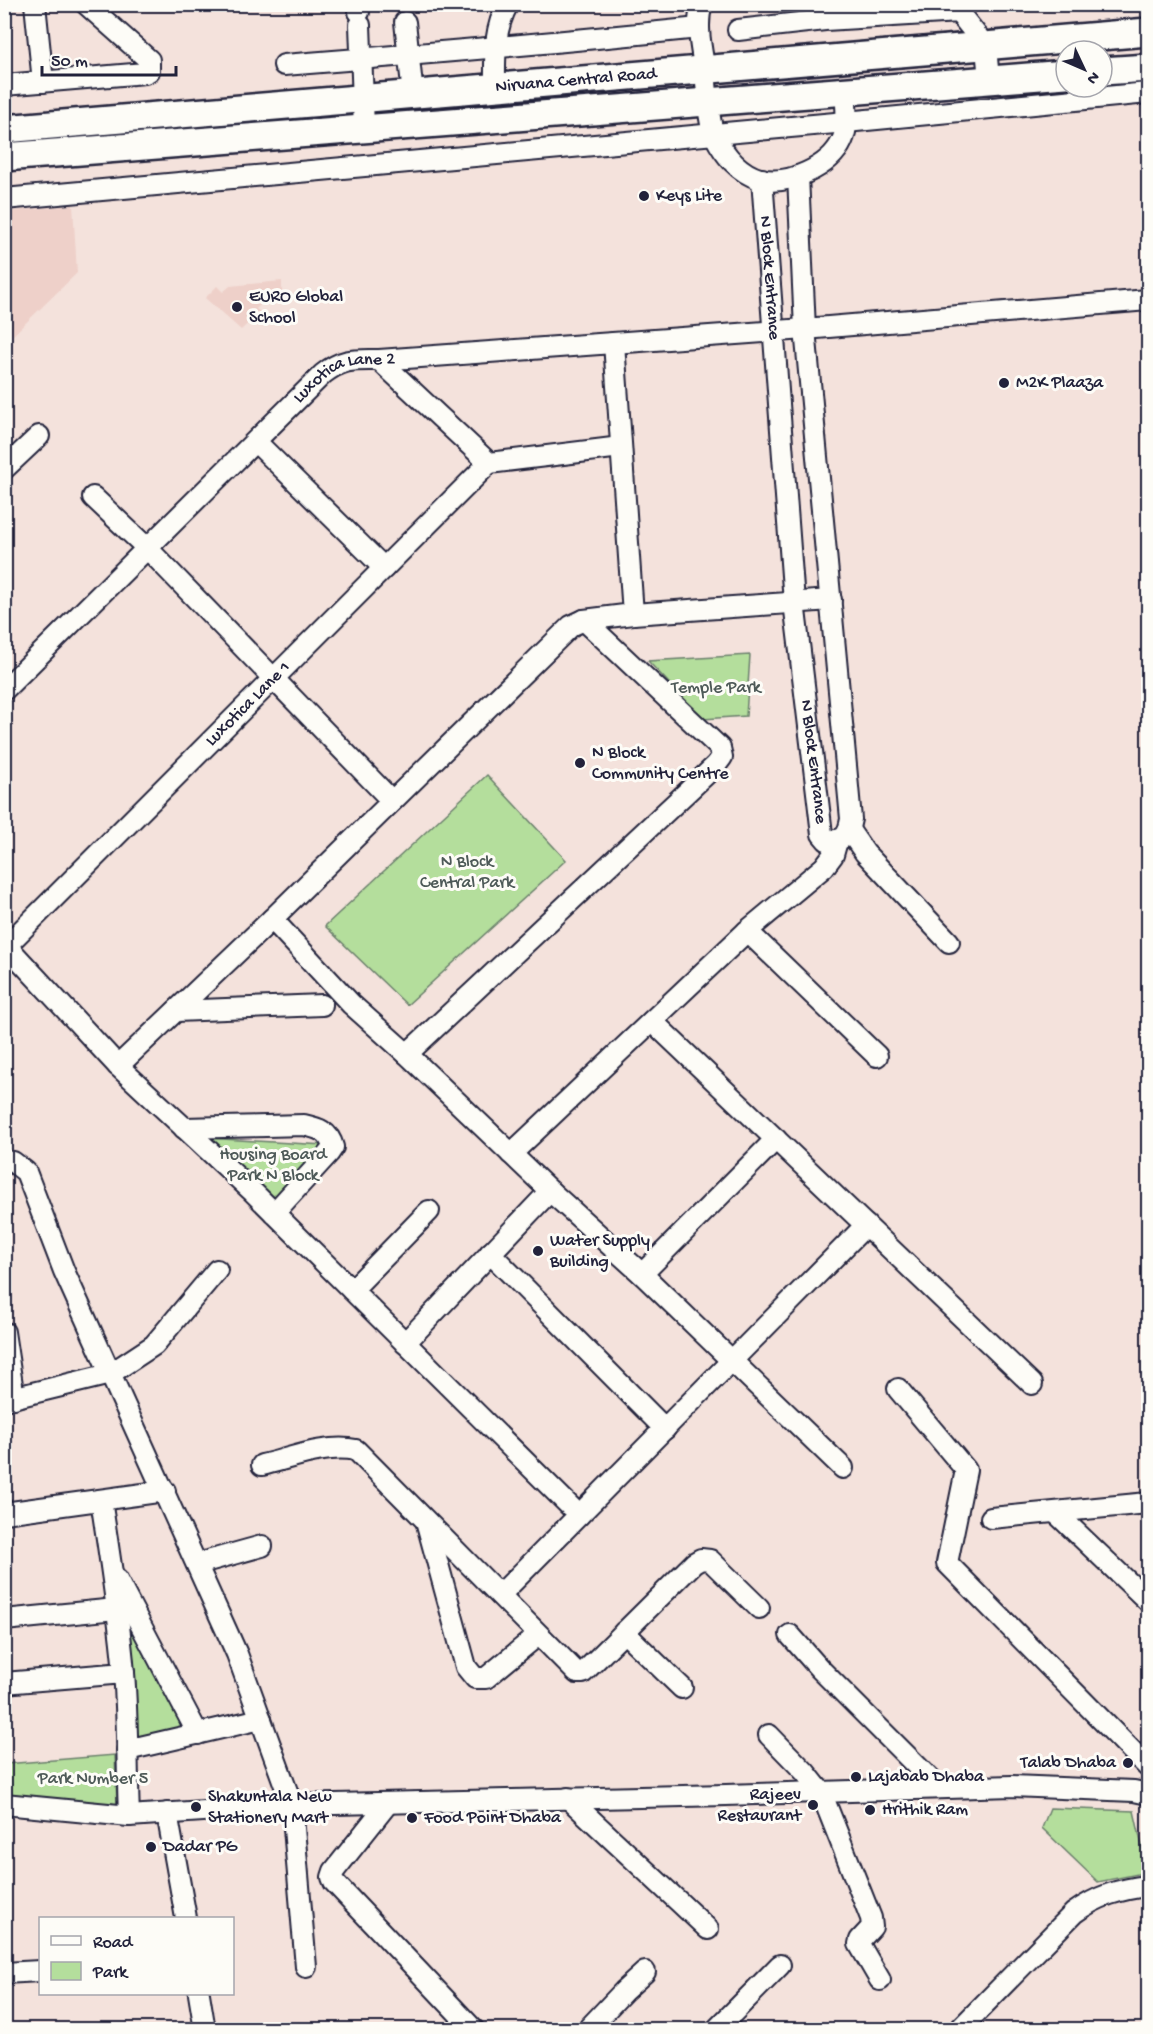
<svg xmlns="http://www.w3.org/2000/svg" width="1153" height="2034" font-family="'Gochi Hand',sans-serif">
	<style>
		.built { fill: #eed0c9 }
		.green { fill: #b4de9c; stroke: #6b806c; stroke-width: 1.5 }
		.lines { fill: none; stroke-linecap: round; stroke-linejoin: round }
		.minor-casing { stroke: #22223b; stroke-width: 24 }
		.secondary-casing { stroke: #22223b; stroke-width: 32 }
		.minor { stroke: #fdfcf7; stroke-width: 20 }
		.secondary { stroke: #fdfcf7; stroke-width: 27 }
		.poi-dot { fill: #22223b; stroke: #fdfcf7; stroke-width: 2 }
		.labels { text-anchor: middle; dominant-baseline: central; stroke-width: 6; stroke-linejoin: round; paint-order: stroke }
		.street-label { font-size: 18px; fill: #22223b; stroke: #fdfcf7 }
		.poi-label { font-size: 18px; fill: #22223b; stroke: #fdfcf7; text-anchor: start }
		.park-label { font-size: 18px; fill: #4e5a58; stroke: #fdfcf7 }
	</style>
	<rect width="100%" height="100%" fill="#f4e2dc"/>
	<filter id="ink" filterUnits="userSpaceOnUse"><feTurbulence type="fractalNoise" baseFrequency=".0167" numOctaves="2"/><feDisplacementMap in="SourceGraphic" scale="12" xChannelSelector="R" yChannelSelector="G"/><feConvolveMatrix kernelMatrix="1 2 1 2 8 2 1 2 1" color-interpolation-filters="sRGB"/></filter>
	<g filter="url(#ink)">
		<path class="built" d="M73 205 77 273 5 343V212Z
			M282 281V303L261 304 256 309 260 312 241 330 205 298 217 286 223 292 230 286Z"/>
		<path class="green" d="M750 655 746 716 703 719 648 661Z
			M487 775 566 860 407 1005 325 926Z
			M206 1138 324 1145 274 1198Z
			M130 1615 192 1731 130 1747Z
			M115 1755 117 1804 5 1795V1764Z
			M1050 1808 1134 1811 1148 1872 1098 1882 1042 1828Z"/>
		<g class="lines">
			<g class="minor-casing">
				<g id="minor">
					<path d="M35 4 43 82"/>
					<path d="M359 4V12"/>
					<path d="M702 4C695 26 702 51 705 72 707 88 708 123 715 136 724 154 739 173 760 179 788 186 830 167 842 141 849 126 846 106 845 91"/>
					<path d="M952 4 986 47 989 80"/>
					<path d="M405 22 413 95"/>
					<path d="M360 25 364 128"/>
					<path d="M738 30 825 20 960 12"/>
					<path d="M284 65C423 54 561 42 699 28"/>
					<path d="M4 85 145 73 149 71V60L86 4"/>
					<path d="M495 89C495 60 493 30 508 4"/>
					<path id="s1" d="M762 179 794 602 822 834 827 840C845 842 848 835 851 819L805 329 798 176"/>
					<path d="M4 199 846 122 1148 93"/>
					<path d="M614 343 633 614"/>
					<path d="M379 360 489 463 621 447"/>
					<path d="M256 442 384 568"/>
					<path d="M4 469 39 436"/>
					<path d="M93 497 148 549 392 801"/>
					<path id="s2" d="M4 690 323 374C343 358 355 360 379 360L805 329 1148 300"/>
					<path d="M849 830 865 853 949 942"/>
					<path d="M272 919 351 1004 407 1054 550 1191 642 1274 843 1468"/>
					<path d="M747 931 877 1056"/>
					<path d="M4 943 118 1066 252 1191 579 1515"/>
					<path id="s3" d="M4 948 489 463"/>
					<path d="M176 1011 322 1005"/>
					<path d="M652 1021 1032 1384"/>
					<path d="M407 1054 716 765 722 757 720 748 584 620"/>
					<path d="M118 1066 272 919 571 626 584 620 633 614 831 600"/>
					<path d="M184 1128 304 1125C318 1128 329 1131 333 1147L329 1153 274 1213"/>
					<path d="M511 1154 747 931 824 867 833 855 837 841"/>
					<path d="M4 1161 13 1162 26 1172 64 1271 237 1654 292 1805 306 1967"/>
					<path d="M490 1253 665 1429"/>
					<path d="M642 1274 776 1139"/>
					<path d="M352 1290 429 1211"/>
					<path d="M4 1332 14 1398"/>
					<path d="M405 1343 550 1191"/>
					<path d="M898 1389 966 1470 947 1563 1148 1767"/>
					<path d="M4 1400 110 1374 154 1345 217 1270"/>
					<path d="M262 1465C292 1458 326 1444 356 1450L577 1673H583L694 1563 701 1559 710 1560 759 1608"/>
					<path d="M101 1500C110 1557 119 1615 124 1673 128 1720 127 1768 129 1816"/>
					<path d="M4 1513 165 1491"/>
					<path d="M1056 1513 1148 1601"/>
					<path d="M991 1518 1148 1503"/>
					<path d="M427 1524 466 1667 475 1678H486L538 1635"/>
					<path d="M197 1564 262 1546"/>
					<path d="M117 1580 198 1734"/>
					<path d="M500 1595 866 1225"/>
					<path d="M4 1620 116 1609"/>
					<path d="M624 1632 682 1688"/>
					<path d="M790 1635 819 1668 939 1788"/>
					<path d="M4 1683 124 1673"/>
					<path d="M769 1735 805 1772 821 1792 871 1918 872 1927 860 1940 859 1944 880 1980"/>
					<path d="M127 1750 261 1719"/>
					<path d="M568 1798 708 1929"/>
					<path d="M388 1803 334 1871 332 1877 334 1882 474 2030"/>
					<path d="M4 1804 129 1816 292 1805 726 1795 1012 1786 1134 1791 1148 1794"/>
					<path d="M167 1813 186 1918"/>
					<path d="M4 1973 40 1971"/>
					<path d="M199 1994 205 2030"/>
					<path d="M587 2030 624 1991 645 1972"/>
					<path d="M716 2030 780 1965"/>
					<path d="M959 2030 1074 1913C1097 1896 1120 1889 1148 1886"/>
				</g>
			</g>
			<g class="secondary-casing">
				<g id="secondary">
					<path d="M1102 71 1148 68"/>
					<path id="s4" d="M4 129 1148 32"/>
					<path d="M4 157 1066 74"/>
				</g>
			</g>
			<use href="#minor" class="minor"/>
			<use href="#secondary" class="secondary"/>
		</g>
	</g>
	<g class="poi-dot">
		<circle cx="644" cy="196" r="6"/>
		<circle cx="237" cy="307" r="6"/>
		<circle cx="1004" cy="383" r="6"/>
		<circle cx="580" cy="763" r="6"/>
		<circle cx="538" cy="1251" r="6"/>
		<circle cx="1128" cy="1763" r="6"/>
		<circle cx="856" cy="1777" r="6"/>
		<circle cx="813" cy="1805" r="6"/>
		<circle cx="196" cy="1807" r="6"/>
		<circle cx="870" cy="1810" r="6"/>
		<circle cx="412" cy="1818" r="6"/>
		<circle cx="151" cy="1847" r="6"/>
	</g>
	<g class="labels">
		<g class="street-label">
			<text stroke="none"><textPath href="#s4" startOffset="574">Nirvana Central Road</textPath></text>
			<text stroke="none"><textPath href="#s1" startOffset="99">N Block Entrance</textPath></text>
			<text stroke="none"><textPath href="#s2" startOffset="468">Luxotica Lane 2</textPath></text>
			<text stroke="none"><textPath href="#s3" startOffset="345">Luxotica Lane 1</textPath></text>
			<text stroke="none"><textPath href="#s1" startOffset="585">N Block Entrance</textPath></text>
		</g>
		<g class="poi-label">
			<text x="656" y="196">Keys Lite</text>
			<text x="249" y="297">EURO Global<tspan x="249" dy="21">School</tspan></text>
			<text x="1016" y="383">M2K Plaaza</text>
			<text x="592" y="753">N Block<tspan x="592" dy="21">Community Centre</tspan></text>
			<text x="550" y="1241">Water Supply<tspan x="550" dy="21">Building</tspan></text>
			<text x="1116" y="1763" text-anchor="end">Talab Dhaba</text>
			<text x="868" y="1777">Lajabab Dhaba</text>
			<text x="801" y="1795" text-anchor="end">Rajeev<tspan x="801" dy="21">Restaurant</tspan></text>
			<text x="208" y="1797">Shakuntala New<tspan x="208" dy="21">Stationery Mart</tspan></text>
			<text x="882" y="1810">Hrithik Ram</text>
			<text x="424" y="1818">Food Point Dhaba</text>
			<text x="163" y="1847">Dadar PG</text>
		</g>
		<g class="park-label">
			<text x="716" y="688">Temple Park</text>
			<text x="467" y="862">N Block<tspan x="467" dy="21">Central Park</tspan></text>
			<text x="273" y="1155">Housing Board<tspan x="273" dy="21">Park N Block</tspan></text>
			<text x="93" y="1779">Park Number 5</text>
		</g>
	</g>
	<rect width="1153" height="2034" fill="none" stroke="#fdfcf7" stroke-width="24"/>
	<rect x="12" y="12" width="1129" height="2010" fill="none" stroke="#22223b" stroke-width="2" filter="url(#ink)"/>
	<rect x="39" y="1917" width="195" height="78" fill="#fdfcf7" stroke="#a5a5ac" stroke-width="1.5"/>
	<rect x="51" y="1936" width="30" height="9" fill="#fdfcf7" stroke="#a5a5ac" stroke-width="1.5"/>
	<text x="93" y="1947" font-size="18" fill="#22223b">Road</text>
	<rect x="51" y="1962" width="30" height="18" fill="#b4de9c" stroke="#a5a5ac" stroke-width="1.5"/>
	<text x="93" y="1977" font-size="18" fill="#22223b">Park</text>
	<g transform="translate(1084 69) rotate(134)"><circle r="28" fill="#fdfcf7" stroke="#a5a5ac" stroke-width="1.5"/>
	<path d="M0-4.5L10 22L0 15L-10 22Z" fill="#22223b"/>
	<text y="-9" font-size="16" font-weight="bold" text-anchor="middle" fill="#22223b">N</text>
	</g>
	<path d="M42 66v9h134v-9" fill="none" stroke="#22223b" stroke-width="3"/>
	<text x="51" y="66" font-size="18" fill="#22223b" stroke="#fdfcf7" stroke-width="4.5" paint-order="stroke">50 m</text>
</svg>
